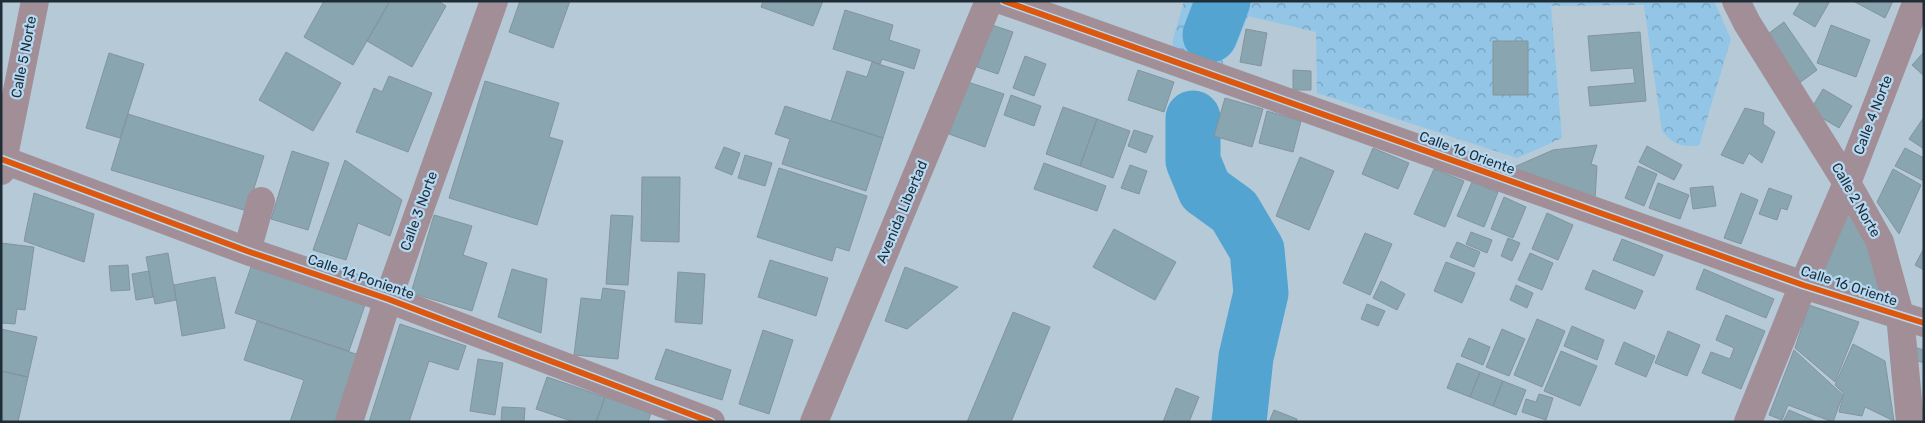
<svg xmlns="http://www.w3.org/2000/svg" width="1925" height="423" font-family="Rubik,sans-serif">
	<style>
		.park { fill: url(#park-crowns) }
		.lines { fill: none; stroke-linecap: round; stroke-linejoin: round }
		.river { stroke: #53a4d1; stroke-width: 55 }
		.building { fill: #89a5af; stroke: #83949d }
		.minor { stroke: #a18e97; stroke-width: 28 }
		.cycleway-casing { stroke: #b5d9f2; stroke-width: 9 }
		.cycleway { stroke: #de570e; stroke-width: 6 }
		.labels { text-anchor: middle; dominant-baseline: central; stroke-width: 4.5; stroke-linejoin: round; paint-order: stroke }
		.street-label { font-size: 14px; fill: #1f2d36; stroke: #b5d9f2 }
	</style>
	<defs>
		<pattern id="park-crowns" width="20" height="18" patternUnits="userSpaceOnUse" patternTransform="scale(1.25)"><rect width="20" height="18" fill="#93c5e6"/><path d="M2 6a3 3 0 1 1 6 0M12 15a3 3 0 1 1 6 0" fill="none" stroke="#77a0bb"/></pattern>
	</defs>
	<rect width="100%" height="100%" fill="#b6c9d7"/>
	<path class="park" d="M1184 1H1714L1731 39 1699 146C1678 146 1676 146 1662 131L1644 5 1551 6 1562 138 1517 158 1317 93 1316 32 1248 16 1235 48H1225L1220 87 1171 71 1173 39Z"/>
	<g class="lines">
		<path class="river" d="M1210 35 1223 1
			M1193 118V161L1205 190 1234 211 1257 250 1261 293 1246 357 1239 422"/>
	</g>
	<path class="building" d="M321 1H390L353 65 304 37 323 3Z
		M390 1H438L446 6 412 67 367 41Z
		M520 1H570L553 48 509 32Z
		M763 1H823L813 26 761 7Z
		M1801 1H1830L1815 27 1793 14Z
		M1853 1H1893L1885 18Z
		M845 10 893 25 889 40 920 50 914 69 882 59 880 64 833 49Z
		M1784 22 1817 70 1798 84 1765 36Z
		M992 25 1013 32 998 74 977 67Z
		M1831 25 1870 40 1856 77 1817 63Z
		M1246 29 1267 33 1261 66 1240 62Z
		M1640 32 1646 101 1590 106 1588 87 1635 83 1633 68 1591 71 1588 36Z
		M1493 41H1528V95H1493Z
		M286 52 341 83 313 131 259 100Z
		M109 53 144 64 120 138 86 128Z
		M1923 53H1924V76L1912 65Z
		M1025 56 1046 64 1034 96 1013 88Z
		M872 62 904 72 883 138 831 121 847 71 867 77Z
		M1138 70 1174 82 1164 112 1128 100Z
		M1293 70 1311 71V90H1293Z
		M389 76 432 93 408 152 356 132 374 88 382 92Z
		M485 81 559 103 549 137 563 141 537 225 449 198Z
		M968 82 1004 94 985 147 949 134Z
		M1823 89 1852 106 1839 128 1810 111Z
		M1011 95 1041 106 1034 126 1004 115Z
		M1225 98 1263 109 1252 147 1214 136Z
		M785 106 883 138 866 191 782 164 790 139 775 134Z
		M1063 107 1097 119 1080 166 1046 154Z
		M1745 108 1764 113 1763 124 1775 132 1762 163 1749 153 1743 164 1721 155Z
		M1267 111 1301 121 1293 152 1259 143Z
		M128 114 264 156 247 211 111 170Z
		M1924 117V149L1909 139Z
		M1097 119 1130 131 1113 178 1080 166Z
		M1134 130 1153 136 1146 153 1128 146Z
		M1597 145 1591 164 1597 166 1595 199 1512 168 1553 150Z
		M1647 146 1682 165 1674 180 1639 162Z
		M724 147 740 153 732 175 715 168Z
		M1373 148 1409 163 1398 189 1362 174Z
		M1905 148 1924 158V181L1895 166Z
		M292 151 329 163 308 230 271 219Z
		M745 155 772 163 765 186 738 178Z
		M1300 157 1334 171 1309 230 1276 216Z
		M345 160 402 200 390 236 358 223 346 260 313 250Z
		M1044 163 1106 186 1097 211 1034 189Z
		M1130 165 1147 171 1139 194 1121 188Z
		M1638 166 1657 174 1644 206 1625 198Z
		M779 168 867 196 849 251 836 247 832 261 757 237Z
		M1434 169 1464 181 1445 227 1414 214Z
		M1893 169 1921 185 1899 234 1877 202Z
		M642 177H680L679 242 641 241Z
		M1472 182 1498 192 1484 227 1457 216Z
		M1658 183 1689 195 1680 219 1649 208Z
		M1713 186 1716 206 1693 209 1690 188Z
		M1769 188 1792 196 1787 210 1781 208 1777 220 1759 214Z
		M34 193 94 214 84 262 24 241Z
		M1741 193 1758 200 1741 244 1724 238Z
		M1504 197 1526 207 1513 238 1491 229Z
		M1844 207 1858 212 1882 292 1819 273Z
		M1547 213 1573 225 1558 260 1532 249Z
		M434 215 472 226 463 255 487 263 472 311 411 293Z
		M611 215 633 216 628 285 606 284Z
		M1114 229 1176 262 1155 300 1093 267Z
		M1471 232 1492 240 1487 253 1466 244Z
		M1365 233 1392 244 1370 295 1343 283Z
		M1508 238 1520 243 1512 261 1501 256Z
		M1622 239 1663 255 1654 276 1613 260Z
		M1457 242 1480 252 1474 267 1450 257Z
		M1 243 34 247 25 310 17 309 15 324 1 323Z
		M1924 248V270L1915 265Z
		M168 253 176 300 155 304 146 257Z
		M1530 253 1553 263 1542 290 1518 280Z
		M770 260 828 278 816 316 758 297Z
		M1446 262 1475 273 1462 303 1434 291Z
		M128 265 130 290 111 291 109 266Z
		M251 267 365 305 349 351 235 313Z
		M905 267 958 287 907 329 885 321Z
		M512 269 547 279 541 333 498 317Z
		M1704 269 1774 299 1766 318 1696 289Z
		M1593 270 1643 291 1635 309 1585 289Z
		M149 271 153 297 136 300 132 274Z
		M678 272 705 274 702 324 675 322Z
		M215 277 225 328 182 336 174 285Z
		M1381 281 1405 294 1397 310 1373 298Z
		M1516 285 1533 293 1527 308 1510 300Z
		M603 288 625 291 618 359 574 355 581 298 601 300Z
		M1367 304 1385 311 1378 326 1361 319Z
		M1809 305 1859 322 1835 382 1795 348Z
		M1013 312 1050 327 1011 422H967Z
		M1726 315 1765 331 1741 389 1702 373 1711 352 1730 359 1734 348 1716 340Z
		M1537 319 1565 331 1542 387 1514 375Z
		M257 321 359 355 337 422H290L304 380 244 360Z
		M400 324 466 346 458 370 429 361 409 422H369Z
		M1572 326 1604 340 1597 360 1564 346Z
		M1 329 37 337 28 377 1 371Z
		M1502 329 1525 339 1509 376 1486 367Z
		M763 330 793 340 769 414 739 404Z
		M1668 331 1700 345 1687 376 1655 363Z
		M1469 338 1490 347 1483 365 1461 356Z
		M1624 342 1655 356 1646 377 1615 364Z
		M1853 344 1885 361 1894 421 1865 407 1862 416 1839 412 1844 394 1835 385Z
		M1910 346 1924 350V363L1912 359Z
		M666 349 731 370 722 400 655 379Z
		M1794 350 1843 395 1833 422 1788 405 1782 420 1769 415Z
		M1561 351 1597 366 1580 406 1544 391Z
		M478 359 503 363 495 415 470 411Z
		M1457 363 1480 372 1470 397 1447 388Z
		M1 371 28 377 18 422 1 421Z
		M1480 372 1503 381 1493 406 1470 397Z
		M547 377 605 397 596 422H574L536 409Z
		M1503 381 1526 390 1516 415 1493 406Z
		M1176 388 1199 397 1189 422H1163Z
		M1539 394 1553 398 1546 420 1522 412 1526 399 1536 402Z
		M605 397 651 413 648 422H596Z
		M502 407 525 408 524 422H501Z
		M1274 410 1297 419 1296 422H1269Z
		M1789 410 1817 422H1783Z"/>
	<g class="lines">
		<path class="minor" d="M1004 1 1803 285 1924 323
			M1736 1 1747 23 1847 183 1880 242 1900 315 1910 422
			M1 159 247 251 388 299 711 422
			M1 171 35 1
			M247 251 261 201
			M349 422 388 299 494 1
			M814 422 989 1
			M1748 422 1803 285 1847 183 1917 1"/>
		<g class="cycleway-casing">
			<path id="cycleway" d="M1004 1 1803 285 1924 323
				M1 159 247 251 388 299 711 422"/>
		</g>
		<use href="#cycleway" class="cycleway"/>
	</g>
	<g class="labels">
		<g class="street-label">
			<text transform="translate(24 57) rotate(-79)">Calle 5 Norte</text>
			<text transform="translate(1873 115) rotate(-69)">Calle 4 Norte</text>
			<text transform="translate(1467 153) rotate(20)">Calle 16 Oriente</text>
			<text transform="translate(1856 200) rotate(60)">Calle 2 Norte</text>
			<text transform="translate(419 211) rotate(-70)">Calle 3 Norte</text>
			<text transform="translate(902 212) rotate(-67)">Avenida Libertad</text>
			<text transform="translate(361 277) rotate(19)">Calle 14 Poniente</text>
			<text transform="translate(1849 286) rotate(18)">Calle 16 Oriente</text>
		</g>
	</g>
	<rect width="1925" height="423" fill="none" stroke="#1f2d36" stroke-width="5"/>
</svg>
